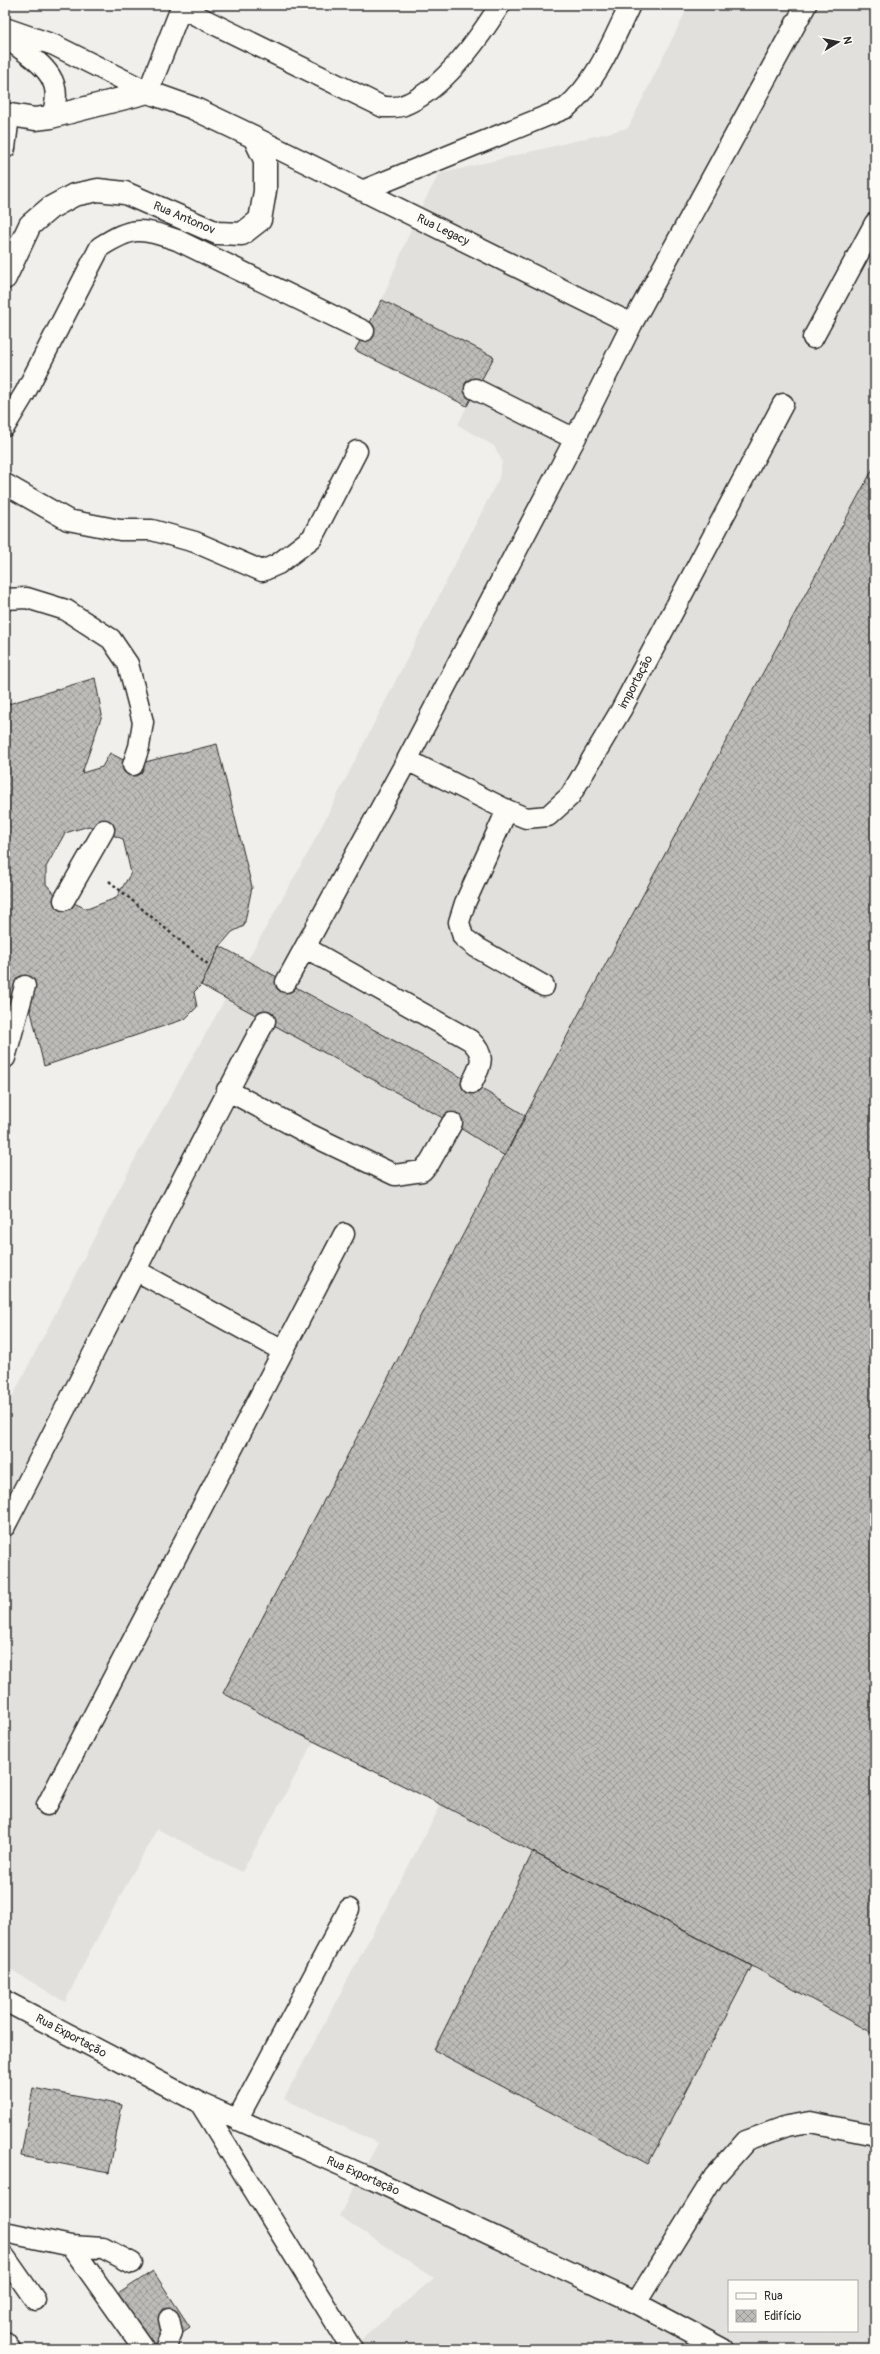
<svg xmlns="http://www.w3.org/2000/svg" width="880" height="2354" font-family="Pangolin,sans-serif">
	<style>
		.built { fill: #e1e0dc; fill-rule: evenodd }
		.building { fill: url(#building-cross-hatch); stroke: #2b2b2b; fill-rule: evenodd }
		.lines { fill: none; stroke-linecap: round; stroke-linejoin: round }
		.lane-casing { stroke: #2b2b2b; stroke-width: 23 }
		.street-casing { stroke: #2b2b2b; stroke-width: 25 }
		.path { stroke: #2b2b2b; stroke-width: 2.5; stroke-dasharray: 3 3; stroke-linecap: butt }
		.lane { stroke: #fdfcf7; stroke-width: 20 }
		.street { stroke: #fdfcf7; stroke-width: 22 }
		.labels { text-anchor: middle; dominant-baseline: central; stroke-width: 3.5; stroke-linejoin: round; paint-order: stroke }
		.street-label { font-size: 12px; fill: #2b2b2b; stroke: #fdfcf7 }
	</style>
	<defs>
		<pattern id="building-cross-hatch" width="8" height="8" patternUnits="userSpaceOnUse"><rect width="8" height="8" fill="#bdbcb8"/><path d="M0 0l8 8M0 8l8-8" fill="none" stroke="#9a9996"/></pattern>
	</defs>
	<rect width="100%" height="100%" fill="#f0efeb"/>
	<filter id="ink" filterUnits="userSpaceOnUse"><feTurbulence type="fractalNoise" baseFrequency=".025" numOctaves="2"/><feDisplacementMap in="SourceGraphic" scale="8" xChannelSelector="R" yChannelSelector="G"/><feConvolveMatrix kernelMatrix="1 2 1 2 8 2 1 2 1" color-interpolation-filters="sRGB"/></filter>
	<g filter="url(#ink)">
		<path class="built" d="M689 5H875V2349H350L434 2278 339 2216 378 2143 284 2099 441 1805 314 1742 242 1872 157 1829 89 1953 65 2002 5 1966V1411L137 1155 308 853 499 478 502 461 494 446 458 425 467 406 355 350 382 300 416 217 439 174 628 128ZM729 2281H857V2331H729Z"/>
		<path class="building" d="M382 300 494 357 467 406 355 350Z
			M875 465V2035L752 1966 442 1805 287 1728 223 1693 576 1019Z
			M95 678 102 715 82 773 102 767 110 753 133 765 217 744 252 887 244 926 232 932 220 946 201 985 194 992 197 1007 185 1019 44 1066 25 986 14 1002 5 992V705ZM89 826 123 839 131 873 116 898 87 909 56 895 46 884V867L65 833Z
			M220 946 472 1083 526 1116 505 1156 452 1123 201 985Z
			M533 1852 752 1966 648 2164 434 2050Z
			M33 2088 122 2105 109 2173 21 2156Z
			M153 2271 190 2327 157 2349H155L118 2294Z"/>
		<g class="lines">
			<g class="lane-casing">
				<path id="lane" d="M5 28 54 45 148 92 181 8 383 107C389 107 398 108 404 105 443 90 478 40 500 5
					M5 37C34 60 69 75 51 117
					M254 137 632 324
					M5 148 9 116
					M362 191 566 108C598 80 612 42 630 5
					M813 338 875 223
					M475 389 575 439
					M5 426 25 393 100 247C133 226 140 228 177 240L364 331
					M5 484 68 520 120 530H152L195 542 262 571 278 564 312 538 357 451
					M5 599 27 598 66 610 111 639 128 664 143 722 139 747 133 765
					M407 760 507 810 526 818 548 816 570 796 621 710 783 404
					M507 810 465 903 459 922 463 937 476 947 544 986
					M64 900 104 830
					M306 948 470 1040C487 1056 481 1064 472 1083
					M286 982 407 760 575 439 632 324 806 5
					M5 1058 25 986
					M227 1090 309 1134 395 1175 422 1171 430 1162 452 1123
					M137 1271 283 1351
					M5 1526C92 1358 176 1188 265 1021
					M47 1805 344 1234
					M5 2001 200 2103 361 2174 636 2303 723 2349
					M200 2103 352 2349
					M237 2120 349 1909
					M5 2232 71 2246 103 2248 132 2263
					M71 2246 144 2349
					M5 2257 35 2300
					M636 2303 714 2177 746 2141 787 2126 810 2122 875 2135
					M165 2349 172 2332 169 2319"/>
			</g>
			<g class="street-casing">
				<path id="street" d="M5 114 35 119 51 117 148 92 193 108 254 137 265 160V191L260 220 242 234 217 233 125 193 98 190 74 195 50 208 30 225 5 278
					M5 2343 9 2349"/>
			</g>
			<path class="path" d="M109 881 210 966"/>
			<use href="#lane" class="lane"/>
			<use href="#street" class="street"/>
		</g>
	</g>
	<g class="labels">
		<g class="street-label">
			<text transform="translate(184 218) rotate(23)">Rua Antonov</text>
			<text transform="translate(443 230) rotate(26)">Rua Legacy</text>
			<text transform="translate(636 682) rotate(-62)">importação</text>
			<text transform="translate(71 2036) rotate(28)">Rua Exportação</text>
			<text transform="translate(363 2176) rotate(24)">Rua Exportação</text>
		</g>
	</g>
	<rect width="880" height="2354" fill="none" stroke="#fdfcf7" stroke-width="20"/>
	<rect x="10" y="10" width="860" height="2334" fill="none" stroke="#2b2b2b" stroke-width="1.5" filter="url(#ink)"/>
	<rect x="728" y="2280" width="130" height="52" fill="#fdfcf7" stroke="#a9a8a5"/>
	<rect x="736" y="2293" width="20" height="6" fill="#fdfcf7" stroke="#a9a8a5"/>
	<text x="764" y="2300" font-size="12" fill="#2b2b2b">Rua</text>
	<rect x="736" y="2310" width="20" height="12" fill="url(#building-cross-hatch)" stroke="#a9a8a5"/>
	<text x="764" y="2320" font-size="12" fill="#2b2b2b">Edifício</text>
	<g transform="translate(838 42) rotate(80)" stroke="#fdfcf7" stroke-width="3" paint-order="stroke">
	<path d="M0-3L7 15L0 10L-7 15Z" fill="#2b2b2b"/>
	<text y="-6" font-size="11" font-weight="bold" text-anchor="middle" fill="#2b2b2b">N</text>
	</g>
</svg>
